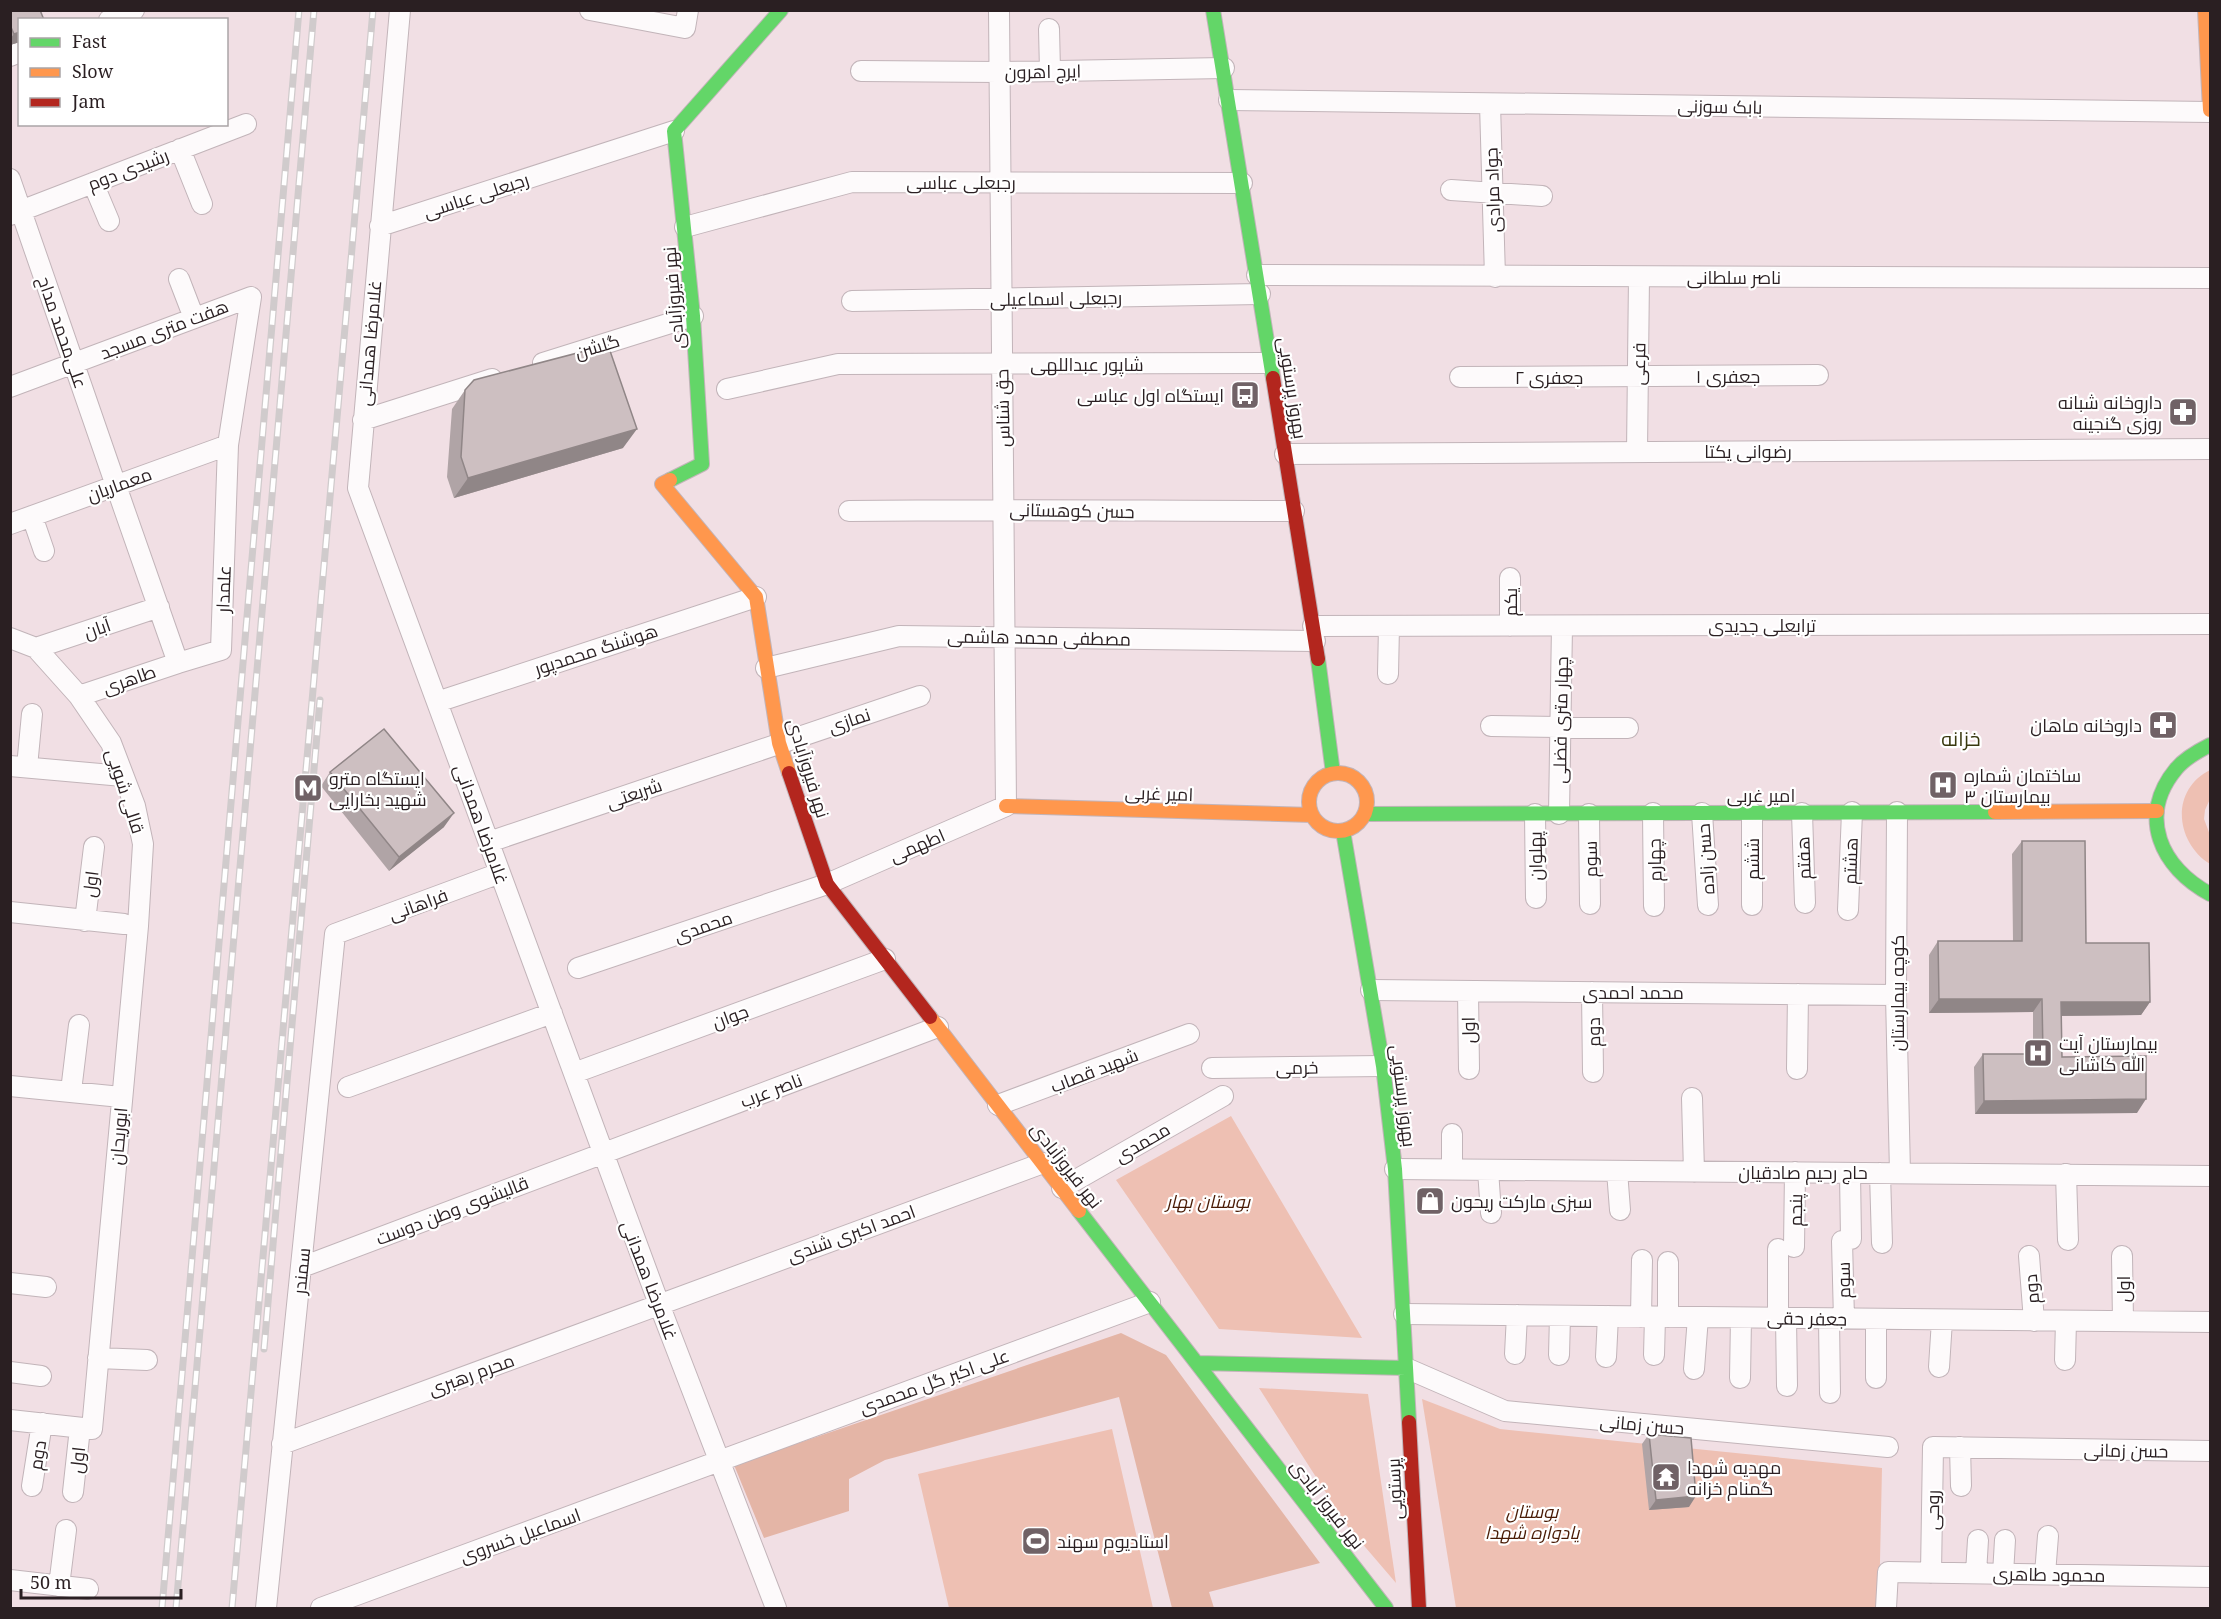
<svg xmlns="http://www.w3.org/2000/svg" width="2221" height="1619" font-family="'Noto Serif',Cairo,serif">
	<style>
		.green { fill: #eec0b3 }
		.forest { fill: #e4b5a6 }
		.lines { fill: none; stroke-linecap: round; stroke-linejoin: round }
		.street-casing { stroke: #c2b4b9; stroke-width: 22 }
		.fast-casing { stroke: #c2b4b9; stroke-width: 16 }
		.slow-casing { stroke: #c2b4b9; stroke-width: 16 }
		.jam-casing { stroke: #c2b4b9; stroke-width: 16 }
		.street { stroke: #fdfafb; stroke-width: 20 }
		.fast { stroke: #63d668; stroke-width: 14 }
		.slow { stroke: #ff974d; stroke-width: 14 }
		.jam { stroke: #b3261e; stroke-width: 14 }
		.rail-casing { stroke: #d0cbcc; stroke-width: 7 }
		.rail { stroke: #fff; stroke-width: 4.5; stroke-dasharray: 14; stroke-linecap: butt }
		.wall { fill: #b0a4a6 }
		.shaded-wall { fill: #908687 }
		.building { fill: #cdbfc1; stroke: #908687; stroke-width: 1.5 }
		.labels { text-anchor: middle; dominant-baseline: central; stroke-width: 4.5; stroke-linejoin: round; paint-order: stroke }
		.street-label { font-size: 18px; fill: #2a1f22; stroke: #fff }
		.poi-label { font-size: 18px; fill: #2a1f22; stroke: #fff; text-anchor: start }
		.park-label { font-size: 18px; font-style: italic; fill: #491b05; stroke: #fff }
		.neighbourhood-label { font-size: 20px; fill: #38380e; stroke: #fff }
	</style>
	<rect width="100%" height="100%" fill="#f1dfe4"/>
	<path class="green" d="M2210 770V799L2205 810 2204 819 2210 835V864C2175 842 2170 790 2210 770Z
		M1231 1116 1362 1338 1219 1329 1116 1180Z
		M1259 1388 1368 1394 1396 1583 1348 1527Z
		M1422 1399 1500 1429 1882 1468 1879 1608H1456Z
		M1112 1429 1153 1608H949L918 1474Z"/>
	<path class="forest" d="M1121 1333 1166 1355 1320 1563 1209 1592 1214 1608H1172L1119 1397 885 1460 849 1479V1511L764 1538 734 1465Z"/>
	<g class="lines">
		<g class="street-casing">
			<path id="street" d="M400 10 358 488 659 1304 776 1608
				M590 10 685 28 688 10
				M109 20 134 10
				M1049 29 1050 71
				M10 56 20 52
				M861 71 999 72 1224 68
				M1229 100 2210 112
				M1490 104 1495 277
				M180 149 202 204
				M10 179C66 340 121 502 178 663L221 650 228 445 251 297C171 327 91 357 10 387
				M93 183 109 221
				M1451 190 1542 196
				M10 215 246 124
				M380 226 674 131
				M685 227 852 182 1242 183
				M1257 275 2210 278
				M179 279 194 318
				M852 301 1260 294
				M543 363 693 316
				M1460 377 1818 375
				M727 389 838 364 1271 363
				M363 420 492 379
				M1637 452 1639 277
				M1285 454 2210 449
				M849 511C997 509 1146 511 1294 511
				M32 516 44 551
				M10 524 228 445
				M1313 626 2210 624
				M1510 626V578
				M10 638 36 648 79 696 111 743 135 806 143 844 138 926 92 1429 10 1420
				M36 648 159 607
				M766 668 899 636 1315 641
				M1388 674 1389 626
				M79 696 178 663
				M437 702 756 597
				M1491 726 1628 728
				M10 766 123 776
				M27 767 32 714
				M1897 812 1896 995 1900 1173
				M1653 813 1654 906
				M1702 813 1708 905
				M1802 813 1805 903
				M1535 814 1536 898
				M1559 814 1562 626
				M1589 814 1590 904
				M489 842 920 696
				M1752 905V813
				M1848 910 1852 812
				M10 912 124 924
				M85 921 94 847
				M578 968 827 884 1006 806 999 10
				M1371 990 1896 995
				M1468 991 1469 1069
				M1592 992 1593 1072
				M1212 1068 1383 1066
				M1797 1069 1798 994
				M574 1073 885 959
				M10 1086 121 1097
				M348 1087 552 1013
				M71 1091 79 1025
				M1692 1098 1694 1172
				M998 1105 1189 1034
				M1452 1134V1169
				M1395 1169 2210 1176
				M1488 1170 1491 1213
				M1617 1171 1620 1210
				M1850 1173 1851 1239
				M1880 1173 1882 1243
				M2066 1174 2068 1240
				M1062 1188 1223 1096
				M1842 1241 1844 1319
				M1794 1247 1795 1172
				M1778 1249V1318
				M2029 1256 2034 1321
				M2122 1256 2123 1321
				M1668 1262V1317
				M302 1267 938 1027
				M10 1283 46 1287
				M1404 1314 2210 1322
				M1641 1317 1642 1260
				M1786 1318 1787 1386
				M1829 1319 1830 1393
				M1876 1319V1378
				M1515 1354 1517 1315
				M1559 1355 1560 1316
				M1654 1355 1655 1317
				M1606 1357 1608 1316
				M98 1358 147 1360
				M2065 1360 2066 1321
				M1939 1367 1942 1320
				M1406 1368 1505 1411 1888 1447
				M1694 1369 1698 1317
				M10 1372 41 1376
				M1740 1378 1741 1318
				M282 1444 1043 1163
				M1960 1447 1961 1486
				M32 1486 42 1423
				M73 1492 80 1428
				M1931 1573 1933 1447 2210 1451
				M1976 1573 1978 1540
				M2003 1574 2005 1540
				M2045 1574 2048 1536
				M10 1580 88 1589
				M59 1586 66 1530
				M266 1608 335 934 500 873
				M321 1608 1150 1302
				M1886 1608 1888 1572 2210 1577"/>
		</g>
		<g class="fast-casing">
			<path id="fast" d="M1213 10 1273 378
				M670 480 702 464 693 316 674 131 781 10
				M1318 659 1333 773
				M2210 745C2198 751 2185 758 2176 769 2137 816 2161 868 2210 894
				M1365 814 1995 812
				M1343 831 1383 1066 1395 1169 1409 1422
				M1079 1211 1386 1608
				M1197 1363 1406 1368"/>
		</g>
		<g class="slow-casing">
			<path id="slow" d="M2205 10 2210 110
				M670 480 662 484 756 597 779 743 789 773
				M1309 802a29 29 0 1 1 58 0a29 29 0 1 1-58 0Z
				M1006 806 1312 815
				M1995 812 2157 811
				M930 1017 1079 1211"/>
		</g>
		<g class="jam-casing">
			<path id="jam" d="M1273 378 1318 659
				M789 773 827 884 930 1017
				M1409 1422 1419 1608"/>
		</g>
		<use href="#street" class="street"/>
		<use href="#fast" class="fast"/>
		<use href="#slow" class="slow"/>
		<use href="#jam" class="jam"/>
		<g class="rail-casing">
			<path id="rail" d="M264 1349 320 700
				M162 1608 299 10
				M176 1608 314 10
				M232 1608 373 10"/>
		</g>
		<use href="#rail" class="rail"/>
	</g>
	<path class="wall" d="M10 10 20 20V42L10 45Z
		M465 390 623 448 454 498 447 477 452 409Z
		M330 772 444 827 389 871 321 786Z
		M2022 841 2086 943 2150 1002 2141 1015 2061 1016 2062 1057 2137 1113 1975 1114 1974 1067 1983 1054H2033V1012L1929 1013V955L1938 941H2013L2012 854Z
		M1649 1434 1689 1507 1649 1510 1642 1444Z"/>
	<path class="shaded-wall" d="M20 32V42L10 45V39L14 34Z
		M637 429 623 448 454 498 468 478Z
		M454 813 444 827 389 871 399 857Z
		M1939 999H2042L2033 1012 1929 1013Z
		M2061 1002H2150L2141 1015 2052 1016Z
		M2146 1099 2137 1113 1975 1114 1984 1101Z
		M1696 1496 1689 1507 1649 1510 1656 1500Z"/>
	<path class="building" d="M10 10H40L44 20H20V32L14 34 10 25Z
		M608 345 637 429 468 478 461 457 465 390 474 380Z
		M384 729 454 813 399 857 330 772Z
		M2022 841H2085L2086 943H2149L2150 1002H2061L2062 1057 2146 1056V1099L1984 1101 1983 1054H2043L2042 999H1939L1938 941H2022Z
		M1649 1434 1691 1438 1696 1496 1656 1500Z"/>
	<defs>
		<g id="bus-square" transform="scale(1.5)"><rect x="-9" y="-9" width="18" height="18" rx="4" fill="#706266" stroke="#fff"/><path d="M-5-6H5V4H4V6H2V4H-2V6H-4V4H-5ZM-3.5-4V0h7V-4ZM-3.5 1.2v1.5H-2V1.2ZM2 1.2v1.5H3.5V1.2Z" fill="#fff"/></g>
		<g id="pharmacy-square" transform="scale(1.5)"><rect x="-9" y="-9" width="18" height="18" rx="4" fill="#706266" stroke="#fff"/><path d="M-2-6h4v4h4v4h-4v4h-4v-4h-4v-4h4Z" fill="#fff"/></g>
		<g id="hospital-square" transform="scale(1.5)"><rect x="-9" y="-9" width="18" height="18" rx="4" fill="#706266" stroke="#fff"/><path d="M-5-5h3v3.5h4V-5h3V5h-3V1.5h-4V5h-3Z" fill="#fff"/></g>
		<g id="metro-square" transform="scale(1.5)"><rect x="-9" y="-9" width="18" height="18" rx="4" fill="#706266" stroke="#fff"/><path d="M-5.5 5V-5H-3L0 0L3-5H5.5V5H3V-.5L0 4L-3-.5V5Z" fill="#fff"/></g>
		<g id="shop-square" transform="scale(1.5)"><rect x="-9" y="-9" width="18" height="18" rx="4" fill="#706266" stroke="#fff"/><path d="M-5-2.5h2.3a2.7 3.5 0 0 1 5.4 0H5L5.5 6h-11ZM-1.5-2.5h3a1.5 2.3 0 0 0-3 0Z" fill="#fff"/></g>
		<g id="temple-square" transform="scale(1.5)"><rect x="-9" y="-9" width="18" height="18" rx="4" fill="#706266" stroke="#fff"/><path d="M0-6L5-2H3V0L6.5 2.5H4V6H1.5V3h-3V6H-4V2.5H-6.5L-3 0V-2H-5Z" fill="#fff"/></g>
		<g id="stadium-square" transform="scale(1.5)"><rect x="-9" y="-9" width="18" height="18" rx="4" fill="#706266" stroke="#fff"/><path d="M0-5a6.5 5 0 1 0 0 10a6.5 5 0 1 0 0-10ZM-3.5-1.8h7v3.6h-7Z" fill="#fff"/></g>
	</defs>
	<g fill-rule="evenodd">
		<use href="#bus-square" x="1245" y="395"/>
		<use href="#pharmacy-square" x="2183" y="412"/>
		<use href="#pharmacy-square" x="2163" y="725"/>
		<use href="#hospital-square" x="1943" y="785"/>
		<use href="#metro-square" x="308" y="788"/>
		<use href="#hospital-square" x="2038" y="1053"/>
		<use href="#shop-square" x="1430" y="1201"/>
		<use href="#temple-square" x="1666" y="1477"/>
		<use href="#stadium-square" x="1036" y="1541"/>
	</g>
	<g class="labels">
		<g class="street-label">
			<text transform="translate(1043 71) rotate(-1)">ایرج اهرون</text>
			<text transform="translate(1720 106) rotate(1)">بابک سوزنی</text>
			<text transform="translate(128 169) rotate(-21)">رشیدی دوم</text>
			<text x="961" y="182">رجبعلی عباسی</text>
			<text transform="translate(1492 190) rotate(-92)">جواد مرادی</text>
			<text transform="translate(476 195) rotate(-18)">رجبعلی عباسی</text>
			<text x="1734" y="277">ناصر سلطانی</text>
			<text transform="translate(673 298) rotate(-95)">نهر فیروزآبادی</text>
			<text transform="translate(1056 298) rotate(-1)">رجبعلی اسماعیلی</text>
			<text transform="translate(164 329) rotate(-21)">هفت متری مسجد</text>
			<text transform="translate(63 332) rotate(71)">علی‌محمد مداح</text>
			<text transform="translate(369 343) rotate(-85)">غلامرضا همدانی</text>
			<text transform="translate(597 346) rotate(-17)">گلشن</text>
			<text x="1087" y="364">شاپور عبداللهی</text>
			<text transform="translate(1638 364) rotate(-89)">فرعی</text>
			<text x="1728" y="376">جعفری ۱</text>
			<text x="1549" y="377">جعفری ۲</text>
			<text transform="translate(1293 388) rotate(81)">بهروز پرستویی</text>
			<text transform="translate(1002 408) rotate(-91)">حق شناس</text>
			<text x="1748" y="451">رضوانی یکتا</text>
			<text transform="translate(119 484) rotate(-20)">معماریان</text>
			<text transform="translate(1072 510) rotate(1)">حسن کوهستانی</text>
			<text transform="translate(223 589) rotate(-88)">علمدار</text>
			<text transform="translate(1510 602) rotate(-90)">یکم</text>
			<text x="1762" y="625">ترابعلی جدیدی</text>
			<text transform="translate(97 628) rotate(-19)">آبان</text>
			<text transform="translate(1039 637) rotate(1)">مصطفی محمد هاشمی</text>
			<text transform="translate(596 649) rotate(-18)">هوشنگ محمدپور</text>
			<text transform="translate(129 679) rotate(-19)">طاهری</text>
			<text transform="translate(849 720) rotate(-19)">نمازی</text>
			<text transform="translate(1560 720) rotate(-89)">چهار متری فضلی</text>
			<text transform="translate(809 768) rotate(73)">نهر فیروزآبادی</text>
			<text transform="translate(126 791) rotate(72)">قالی شویی</text>
			<text transform="translate(634 793) rotate(-19)">شریعتی</text>
			<text transform="translate(1159 793) rotate(2)">امیر غربی</text>
			<text x="1761" y="795">امیر غربی</text>
			<text transform="translate(482 824) rotate(70)">غلامرضا همدانی</text>
			<text transform="translate(917 845) rotate(-23)">اطهمی</text>
			<text transform="translate(1535 856) rotate(-91)">پهلوان</text>
			<text transform="translate(1803 858) rotate(-92)">هفتم</text>
			<text transform="translate(1590 859) rotate(-91)">سوم</text>
			<text transform="translate(1705 859) rotate(-94)">حسن زاده</text>
			<text transform="translate(1752 859) rotate(-90)">ششم</text>
			<text transform="translate(1654 860) rotate(-91)">چهارم</text>
			<text transform="translate(1850 861) rotate(-88)">هشتم</text>
			<text transform="translate(90 884) rotate(-83)">اول</text>
			<text transform="translate(418 904) rotate(-20)">فراهانی</text>
			<text transform="translate(703 926) rotate(-19)">محمدی</text>
			<text x="1633" y="992">محمد احمدی</text>
			<text transform="translate(1897 993) rotate(-90)">کوچه بیمارستان</text>
			<text transform="translate(730 1016) rotate(-20)">جوان</text>
			<text transform="translate(1468 1030) rotate(-91)">اول</text>
			<text transform="translate(1593 1032) rotate(-91)">دوم</text>
			<text transform="translate(1297 1067) rotate(-1)">خرمی</text>
			<text transform="translate(1094 1070) rotate(-21)">شهید قصاب</text>
			<text transform="translate(771 1090) rotate(-21)">ناصر عرب</text>
			<text transform="translate(1404 1096) rotate(83)">بهروز پرستویی</text>
			<text transform="translate(118 1136) rotate(-85)">ابوریحان</text>
			<text transform="translate(1142 1142) rotate(-30)">محمدی</text>
			<text transform="translate(1067 1165) rotate(52)">نهر فیروزآبادی</text>
			<text x="1803" y="1172">حاج رحیم صادقیان</text>
			<text transform="translate(452 1210) rotate(-21)">قالیشوی وطن دوست</text>
			<text transform="translate(1795 1210) rotate(-89)">پنجم</text>
			<text transform="translate(851 1233) rotate(-20)">احمد اکبری شندی</text>
			<text transform="translate(301 1271) rotate(-84)">سمندر</text>
			<text transform="translate(650 1280) rotate(69)">غلامرضا همدانی</text>
			<text transform="translate(1843 1280) rotate(-91)">سوم</text>
			<text transform="translate(2031 1289) rotate(-95)">دوم</text>
			<text transform="translate(2123 1289) rotate(-90)">اول</text>
			<text transform="translate(1807 1318) rotate(1)">جعفر حقی</text>
			<text transform="translate(471 1374) rotate(-20)">محرم رهبری</text>
			<text transform="translate(934 1381) rotate(-20)">علی اکبر گل محمدی</text>
			<text transform="translate(1642 1424) rotate(5)">حسن زمانی</text>
			<text transform="translate(2126 1450) rotate(1)">حسن زمانی</text>
			<text transform="translate(37 1455) rotate(-81)">دوم</text>
			<text transform="translate(77 1460) rotate(-84)">اول</text>
			<text transform="translate(1394 1489) rotate(-93)">پرستویی</text>
			<text transform="translate(1328 1504) rotate(52)">نهر فیروز آبادی</text>
			<text transform="translate(1932 1510) rotate(-89)">روحی</text>
			<text transform="translate(520 1535) rotate(-20)">اسماعیل خسروی</text>
			<text transform="translate(2049 1574) rotate(1)">محمود طاهری</text>
		</g>
		<g class="poi-label">
			<text x="1224" y="395" text-anchor="end">ایستگاه اول عباسی</text>
			<text x="2162" y="402" text-anchor="end">داروخانه شبانه<tspan x="2162" dy="21">روزی گنجینه</tspan></text>
			<text x="2142" y="725" text-anchor="end">داروخانه ماهان</text>
			<text x="1964" y="775">ساختمان شماره<tspan x="1964" dy="21">۳ بیمارستان</tspan></text>
			<text x="329" y="778">ایستگاه مترو<tspan x="329" dy="21">شهید بخارایی</tspan></text>
			<text x="2059" y="1043">بیمارستان آیت<tspan x="2059" dy="21">الله کاشانی</tspan></text>
			<text x="1451" y="1201">سبزی مارکت ریحون</text>
			<text x="1687" y="1467">مهدیه شهدا<tspan x="1687" dy="21">گمنام خزانه</tspan></text>
			<text x="1057" y="1541">استادیوم سهند</text>
		</g>
		<g class="park-label">
			<text x="1208" y="1201">بوستان بهار</text>
			<text x="1532" y="1511">بوستان<tspan x="1532" dy="21">یادواره شهدا</tspan></text>
		</g>
		<g class="neighbourhood-label">
			<text x="1961" y="738">خزانه</text>
		</g>
	</g>
	<rect width="2221" height="1619" fill="none" stroke="#2a1f22" stroke-width="24"/>
	<rect x="18" y="18" width="210" height="108" fill="#ffffff" stroke="#aaa5a7" stroke-width="1.5"/>
	<rect x="30" y="38" width="30" height="9" fill="#63d668" stroke="#aaa5a7" stroke-width="1.5"/>
	<text x="72" y="48" font-size="18" fill="#2a1f22">Fast</text>
	<rect x="30" y="68" width="30" height="9" fill="#ff974d" stroke="#aaa5a7" stroke-width="1.5"/>
	<text x="72" y="78" font-size="18" fill="#2a1f22">Slow</text>
	<rect x="30" y="98" width="30" height="9" fill="#b3261e" stroke="#aaa5a7" stroke-width="1.5"/>
	<text x="72" y="108" font-size="18" fill="#2a1f22">Jam</text>
	<path d="M21 1589v9h160v-9" fill="none" stroke="#2a1f22" stroke-width="3"/>
	<text x="30" y="1589" font-size="18" fill="#2a1f22" stroke="#ffffff" stroke-width="4.5" paint-order="stroke">50 m</text>
</svg>
